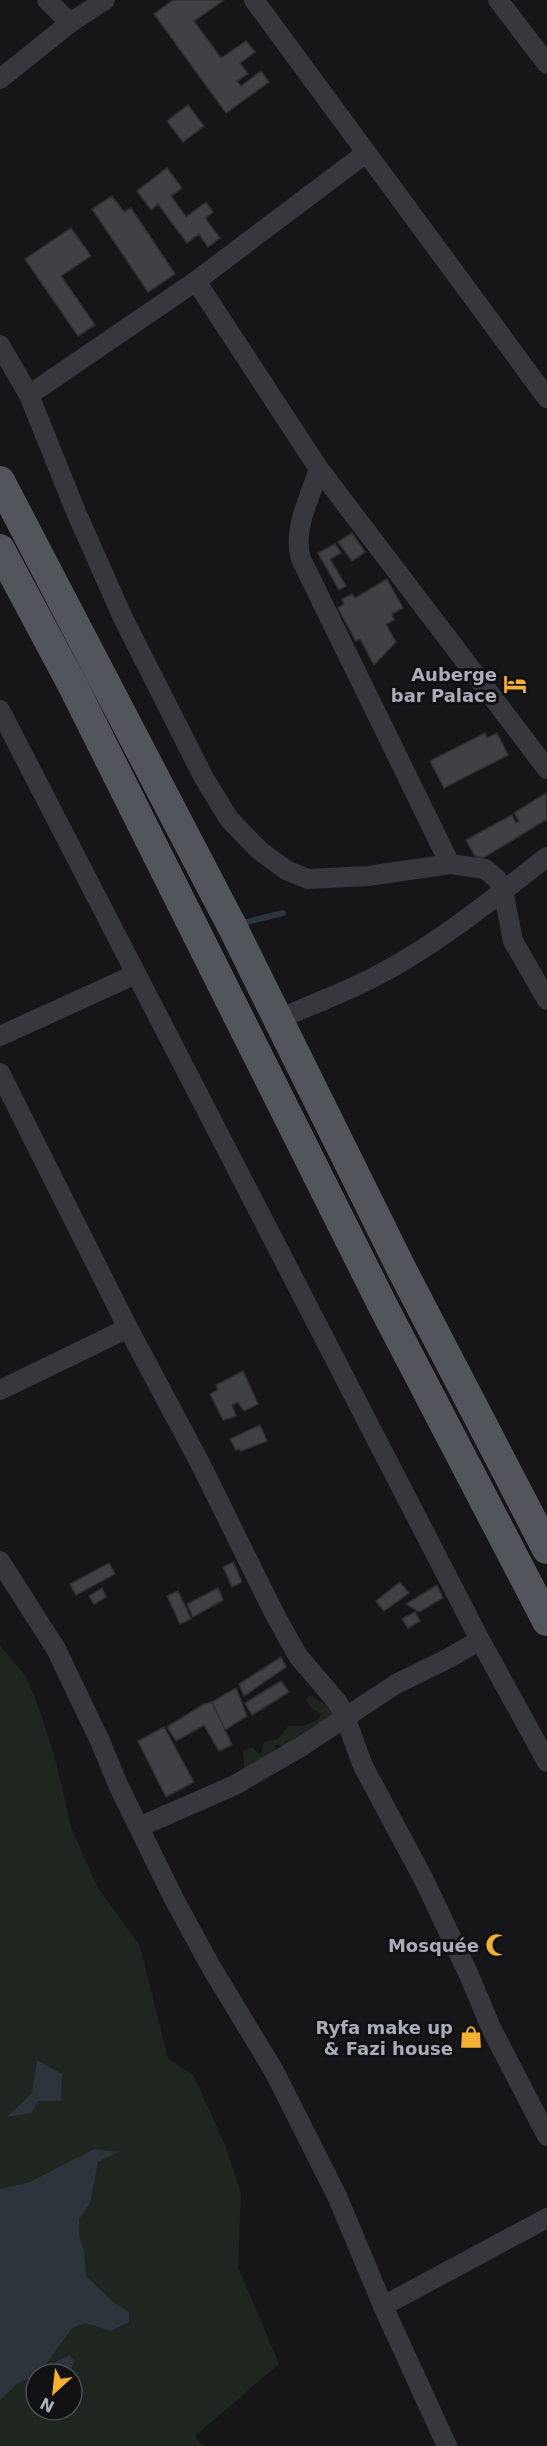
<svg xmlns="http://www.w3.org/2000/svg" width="547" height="2446" font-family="'DejaVu Sans',sans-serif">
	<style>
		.green { fill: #1e261f; fill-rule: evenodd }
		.water { fill: #2c353c }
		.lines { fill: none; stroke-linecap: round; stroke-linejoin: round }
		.stream { stroke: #2c353c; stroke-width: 6 }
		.building { fill: #404145; stroke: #303034; stroke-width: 1.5 }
		.minor { stroke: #37383d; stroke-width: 20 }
		.primary { stroke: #53555c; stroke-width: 30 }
		.labels { text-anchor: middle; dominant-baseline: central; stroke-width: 6; stroke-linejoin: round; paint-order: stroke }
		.poi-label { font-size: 18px; font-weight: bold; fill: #a8adb8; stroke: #111113; text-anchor: end }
	</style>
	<rect width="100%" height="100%" fill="#161618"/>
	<path class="green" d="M0 1645 27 1678 41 1714 57 1766 71 1827 98 1888 140 1946 168 2058 194 2076 225 2145 241 2193 238 2267 279 2364 195 2436 203 2446H0ZM36 2374H72V2410H36Z
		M310 1695 320 1702 337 1708 323 1744 312 1749 276 1745 272 1753 245 1775 243 1751 248 1748H254L256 1752 261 1754 264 1742 278 1739 288 1726H303L319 1719 321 1713 312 1709 306 1700Z"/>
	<path class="water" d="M37 2060 62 2074 61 2101H38L31 2113 7 2117 32 2093Z
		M94 2149 118 2152 98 2162 90 2203 79 2219V2234L84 2252 86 2276 113 2302 129 2312V2322L111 2331 85 2323 72 2328 46 2364 34 2376 17 2384 0 2400V2189L30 2182Z
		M69 2355 75 2361 68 2374H48L56 2362Z"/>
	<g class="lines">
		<path class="stream" d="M243 923 283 913"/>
	</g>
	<path class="building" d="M173 0H224L194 21 221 58 246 41 255 52 240 63 248 74 237 81 241 86 261 71 269 82 226 113 154 14Z
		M188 105 204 126 183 142 167 121Z
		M167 168 182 188 171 196 186 217 206 202 213 212 205 218 220 238 208 247 199 234 187 243 158 204 151 210 137 191Z
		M112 196 124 212 131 208 175 274 148 292 92 209Z
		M71 228 91 256 61 276 95 325 78 336 25 259Z
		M352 533 365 552 352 561 338 542Z
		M335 544 341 553 330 559 346 586 339 590 318 553Z
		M387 579 403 608 392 614 394 620 386 624 396 642 374 665 360 639 356 641 338 608 344 604 342 599 352 594 355 598Z
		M485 733 487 738 497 733 508 755 444 788 430 761Z
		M546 793 547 819 483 858 475 856 466 840 512 815 516 823 519 821 514 813Z
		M243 1371 258 1404 244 1411 238 1402 232 1405 236 1416 223 1420 210 1394 218 1390 216 1385Z
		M260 1425 267 1441 241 1451 239 1449 236 1450 230 1439Z
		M233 1562 242 1582 232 1587 223 1567Z
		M109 1563 115 1574 76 1595 70 1584Z
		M400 1582 409 1593 384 1611 376 1601Z
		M437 1585 443 1598 419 1612 406 1604Z
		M102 1588 106 1597 94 1604 89 1596Z
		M218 1588 223 1600 193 1617 187 1604Z
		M178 1591 191 1619 180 1624 167 1596Z
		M415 1612 420 1621 408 1628 402 1619Z
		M281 1657 286 1667 244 1696 239 1684Z
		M281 1681 289 1692 252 1715 245 1703Z
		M236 1688 247 1716 225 1730 212 1702Z
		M212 1702 232 1745 219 1751 204 1725 176 1741 167 1727 204 1704Z
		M164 1727 194 1782 166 1797 138 1741Z"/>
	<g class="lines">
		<path class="minor" d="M47 0 70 23
			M254 0 547 398
			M498 0 547 64
			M0 79 70 23 105 0
			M196 281 319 469 547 769
			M0 345 29 395 76 512 123 618 204 778 229 819 259 850 286 870 308 879 368 876 450 864 485 869 497 879 503 890 513 941 547 1000
			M29 395 196 281 366 153
			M319 469C310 497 292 530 301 559L450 864
			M0 710 480 1640 547 1762
			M279 1019C320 1001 364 985 403 961 454 931 500 893 547 857
			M0 1036 136 974
			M0 1073 128 1328 201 1465 274 1613 298 1656 338 1703 345 1717 363 1766 423 1878 469 1975 492 2030 547 2136
			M0 1390 128 1328
			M0 1561 56 1649 100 1741 119 1787 174 1899 211 1967 274 2071 337 2196 383 2306 447 2446
			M139 1827 235 1785 302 1746 396 1684 449 1658 480 1640
			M383 2306 547 2218"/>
		<path class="primary" d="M0 481 233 928 401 1268 547 1549
			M0 549 74 688 384 1308 547 1621"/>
	</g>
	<defs>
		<g id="hotel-bare" transform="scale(1.8)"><path d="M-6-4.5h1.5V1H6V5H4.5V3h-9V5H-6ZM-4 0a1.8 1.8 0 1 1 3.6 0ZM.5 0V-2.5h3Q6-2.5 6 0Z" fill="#f2b134" stroke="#111113" stroke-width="2.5" paint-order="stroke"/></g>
		<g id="mosque-bare" transform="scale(1.8)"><path d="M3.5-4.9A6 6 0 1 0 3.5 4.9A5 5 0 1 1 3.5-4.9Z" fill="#f2b134" stroke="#111113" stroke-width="2.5" paint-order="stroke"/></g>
		<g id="shop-bare" transform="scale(1.8)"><path d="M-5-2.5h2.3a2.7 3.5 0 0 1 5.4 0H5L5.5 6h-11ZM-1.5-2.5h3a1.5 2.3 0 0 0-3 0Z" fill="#f2b134" stroke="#111113" stroke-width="2.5" paint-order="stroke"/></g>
	</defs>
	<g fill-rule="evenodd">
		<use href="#hotel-bare" x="515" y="684"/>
		<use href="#mosque-bare" x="497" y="1945"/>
		<use href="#shop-bare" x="471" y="2037"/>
	</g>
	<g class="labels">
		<g class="poi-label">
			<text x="497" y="674">Auberge<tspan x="497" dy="21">bar Palace</tspan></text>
			<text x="479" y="1945">Mosquée</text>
			<text x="453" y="2027">Ryfa make up<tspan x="453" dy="21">&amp; Fazi house</tspan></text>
		</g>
	</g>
	<g transform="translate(54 2392) rotate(207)"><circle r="28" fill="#111113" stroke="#4d4f55" stroke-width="1.5"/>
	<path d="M0-4.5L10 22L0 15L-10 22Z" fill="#f2b134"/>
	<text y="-9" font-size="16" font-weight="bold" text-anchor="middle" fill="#a8adb8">N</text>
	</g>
</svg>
